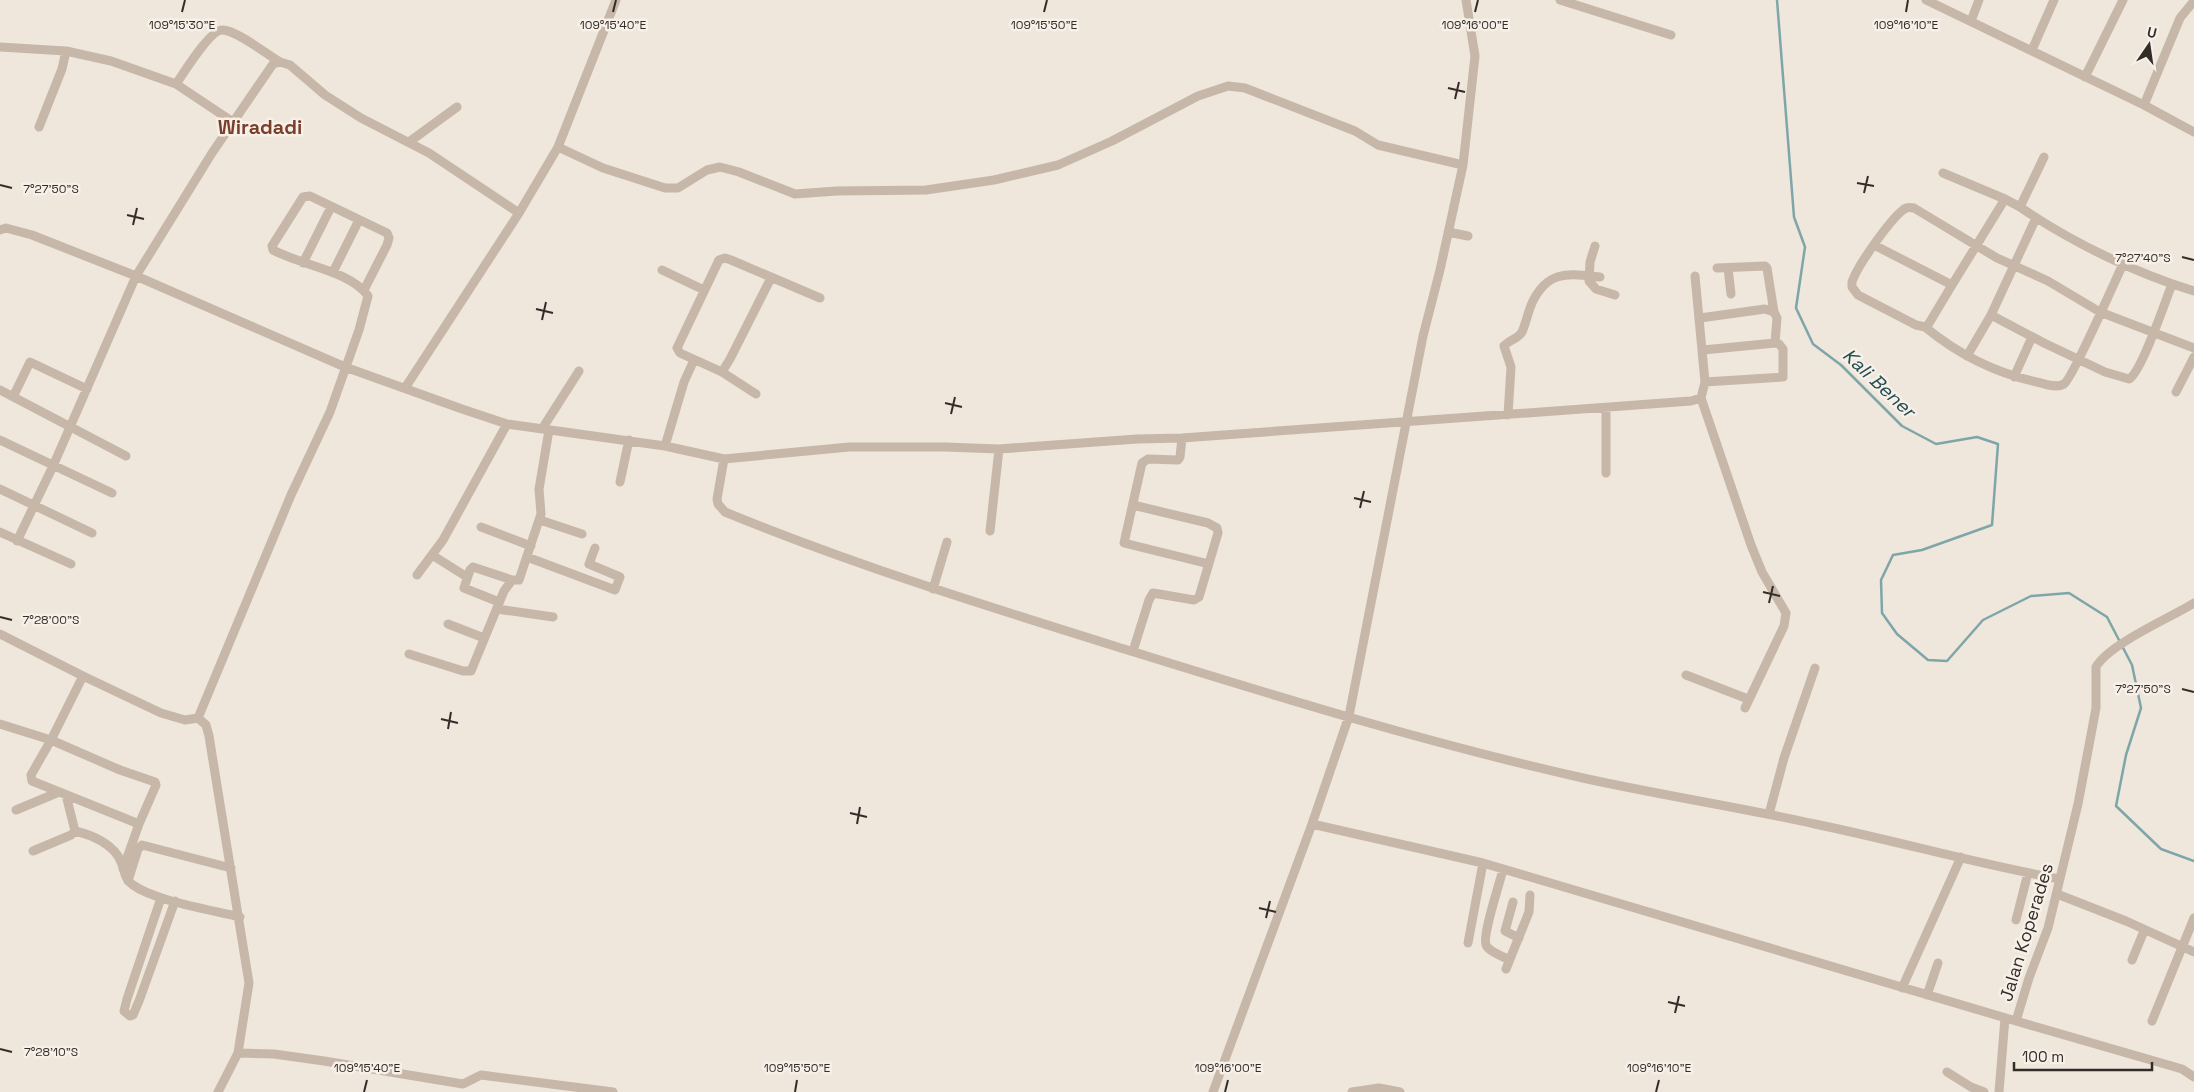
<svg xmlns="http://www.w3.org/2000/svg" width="2194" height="1092" font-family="'Space Grotesk',sans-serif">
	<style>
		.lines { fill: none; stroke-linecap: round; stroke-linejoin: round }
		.stream { stroke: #7ea6a9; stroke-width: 2.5 }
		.minor { stroke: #c6b7a9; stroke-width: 9 }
		.ticks { fill: none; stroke: #342c28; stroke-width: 2 }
		.labels { text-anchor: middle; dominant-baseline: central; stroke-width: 5; stroke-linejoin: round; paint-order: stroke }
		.street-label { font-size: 18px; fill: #342c28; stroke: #f7f0e8 }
		.water-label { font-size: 19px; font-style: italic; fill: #224d51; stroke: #f7f0e8 }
		.quarter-label { font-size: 20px; font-weight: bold; fill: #7a3f2a; stroke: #f7f0e8 }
		.ticks-label { font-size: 12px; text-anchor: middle; fill: #342c28; stroke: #f7f0e8; stroke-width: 5; stroke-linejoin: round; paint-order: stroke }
	</style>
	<rect width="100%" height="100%" fill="#efe6dc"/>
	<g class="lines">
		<path class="stream" d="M1777 0 1794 217 1805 247 1796 308 1813 344 1841 365 1902 426 1936 444 1977 437 1998 444 1992 525 1922 550 1893 555 1881 580 1882 613 1897 634 1928 660 1947 661 1983 620 2031 596 2069 593 2107 617 2132 665 2141 708 2126 755 2116 806 2161 849 2194 861"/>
		<path class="minor" d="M1560 0 1671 35
			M1926 0 2144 105 2194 132
			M1971 21 1979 0
			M0 47 66 51 111 61 176 84 233 122
			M2032 50 2054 0
			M2085 77 2123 0
			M176 84C183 74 211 28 223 30 238 31 266 54 280 62
			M2144 105 2180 18 2194 1
			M39 127 62 69 66 51
			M409 142 457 107
			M558 147 603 168 665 188H678L707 170 720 167 739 172 795 194 837 191 926 190 994 180 1058 165 1112 141 1198 96 1228 86 1245 88 1355 131 1378 145 1463 165
			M2044 157 2020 207C2071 242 2135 273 2194 291
			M1943 173 2005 199 2020 207
			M2036 218 1991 315 2044 343 2105 372 2129 379C2141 373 2166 300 2172 284
			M0 230 6 228 32 235 136 276 345 367 462 409 507 424 665 446 724 459 717 499 718 504 725 512C859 567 996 609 1134 652 1282 698 1431 744 1583 778 1660 795 1738 807 1815 824 1897 841 1977 864 2060 879
			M1448 232 1468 236
			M1874 245 1952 285 2005 199
			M1595 246 1590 262 1589 281 1596 289 1615 295
			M303 263 331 207
			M1717 268 1765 266 1767 268 1774 312
			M1728 268 1731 294
			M662 270 704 290
			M333 272 359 220
			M1695 276 1705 382 1701 398 1751 545 1762 572 1786 613 1784 626 1745 708
			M1952 285 1928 325 1925 327 1916 325 1858 295 1852 287V282C1857 266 1890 220 1903 210 1906 207 1909 207 1914 208L1997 258 2048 281 2100 312 2194 348
			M364 290 387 245 389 238 387 233 310 196 303 197 272 246 273 250C300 265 351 271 368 296L359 330 330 412 291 495 198 718 206 725 209 736 249 983 238 1053 274 1054 324 1061 463 1084 481 1075 613 1092
			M1700 318 1765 309 1774 312 1777 318 1775 343 1703 350
			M1925 327C1959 355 1997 374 2041 383 2048 385 2057 388 2064 384 2072 379 2115 281 2123 264
			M1967 356 1991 315
			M722 372 730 359 771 278
			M2014 377 2032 337
			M1705 382 1783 377V349L1779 344 1775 343
			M405 388 519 213 558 147 616 0
			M0 390 126 456
			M2176 392 2194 357
			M756 394 722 372 680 353 677 348 719 260 725 258 731 260 820 298
			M13 397 30 362 87 389
			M1606 409V473
			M1508 415 1511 367 1504 346C1509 340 1518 339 1522 332 1526 323 1528 312 1532 303 1548 269 1569 274 1600 277
			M542 429 579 371
			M1182 438 1180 457 1178 460 1148 459 1142 463 1124 543 1209 564
			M0 440 112 493
			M665 446 684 382 694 360
			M724 459 849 447H945L999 449 1137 439 1182 438 1691 401 1701 398
			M620 482 629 440
			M0 489 92 533
			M540 520 582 534
			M481 527 531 546
			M990 531 999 449
			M0 532 71 564
			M17 541 53 466 136 276 212 153 273 64 280 62 290 65 325 95 361 118 429 153 519 213
			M432 555 467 577
			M527 557 615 590 620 577 589 564 595 548
			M417 575 443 540 507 424
			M933 589 947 542
			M499 602 464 588 470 570 473 567 512 580
			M2194 603C2170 618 2109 644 2096 667V708L2078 804 2048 928 2029 978 2016 1021 2182 1069 2194 1077
			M497 609 553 617
			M448 624 484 638
			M0 634 83 676
			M1133 651 1149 600 1153 593 1194 600 1199 597 1218 533 1217 528 1208 523 1133 505
			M409 654 463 671H471L504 591 512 580H519L541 514 539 489 549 430
			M1686 675 1748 699
			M0 724 51 740 83 676 161 713 185 720 198 718
			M51 740 120 770 155 782 156 785 139 824 32 781 31 775Z
			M16 810 59 792
			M1769 814 1784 758 1815 668
			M1312 824 1483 863 2016 1021
			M75 831C92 835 114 844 121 862 125 871 124 879 133 885 155 901 212 910 240 917
			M33 851 71 835 75 831 66 795
			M123 869 139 824
			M1503 869C1500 883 1482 935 1486 945 1489 952 1503 956 1509 960
			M128 881 138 849 142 845 231 868
			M2057 894 2126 921 2194 952
			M161 898 127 999 124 1011 130 1016 133 1015 139 1001 175 901
			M1513 902 1505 931 1519 938
			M2016 920 2028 873
			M1468 943 1483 863
			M2132 960 2144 931
			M1506 969 1529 912 1530 895
			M1902 988 1961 857
			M1927 995 1938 963
			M2152 1021 2194 918
			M1947 1072 1971 1087 1984 1092
			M218 1092 238 1053
			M1213 1092 1312 824 1349 716 1423 336 1440 270 1463 165 1475 56 1466 0
			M1352 1092 1379 1088 1400 1092
			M1999 1092 2005 1018"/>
	</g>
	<path class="ticks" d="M182 12 185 0M613 12 616 0M1044 12 1047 0M1475 12 1478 0M1906 12 1908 0M1448 88 1465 92M1455 99 1459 82M1857 183 1874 186M0 185 12 188M1864 193 1868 176M127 215 144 219M133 225 137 208M2182 257 2194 260M536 309 553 313M542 320 546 302M945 403 962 407M951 414 955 397M1354 498 1371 502M1360 508 1364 491M1763 592 1780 596M1769 603 1773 586M0 617 12 620M2182 689 2194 692M441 719 458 723M448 729 451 712M850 813 867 817M857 824 860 807M1259 908 1276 912M1266 918 1270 901M1668 1002 1685 1006M1675 1013 1679 996M0 1049 12 1052M364 1092 367 1080M795 1092 797 1080M1225 1092 1228 1080M1656 1092 1659 1080"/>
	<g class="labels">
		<g class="street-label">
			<text transform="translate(2026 932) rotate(-73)">Jalan Koperades</text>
		</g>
		<g class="water-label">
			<text transform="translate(1879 383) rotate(43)">Kali Bener</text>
		</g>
		<g class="quarter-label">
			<text x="260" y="127">Wiradadi</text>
		</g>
	</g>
	<g class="ticks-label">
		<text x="182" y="29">109°15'30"E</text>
		<text x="613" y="29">109°15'40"E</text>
		<text x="1044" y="29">109°15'50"E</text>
		<text x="1475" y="29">109°16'00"E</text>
		<text x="1906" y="29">109°16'10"E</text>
		<text x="51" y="193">7°27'50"S</text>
		<text x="2143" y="262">7°27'40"S</text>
		<text x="51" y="624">7°28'00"S</text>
		<text x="2143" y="693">7°27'50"S</text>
		<text x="51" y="1056">7°28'10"S</text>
		<text x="367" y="1072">109°15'40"E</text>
		<text x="797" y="1072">109°15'50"E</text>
		<text x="1228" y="1072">109°16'00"E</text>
		<text x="1659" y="1072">109°16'10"E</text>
	</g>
	<g transform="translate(2149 45) rotate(13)" stroke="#f7f0e8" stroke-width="4" paint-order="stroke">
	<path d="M0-4L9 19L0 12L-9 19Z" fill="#342c28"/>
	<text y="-8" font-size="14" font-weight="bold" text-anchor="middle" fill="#342c28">U</text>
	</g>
	<path d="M2014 1062v8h138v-8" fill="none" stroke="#342c28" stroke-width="2.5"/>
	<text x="2022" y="1062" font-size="15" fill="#342c28" stroke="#f7f0e8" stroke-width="4" paint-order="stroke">100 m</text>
</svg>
